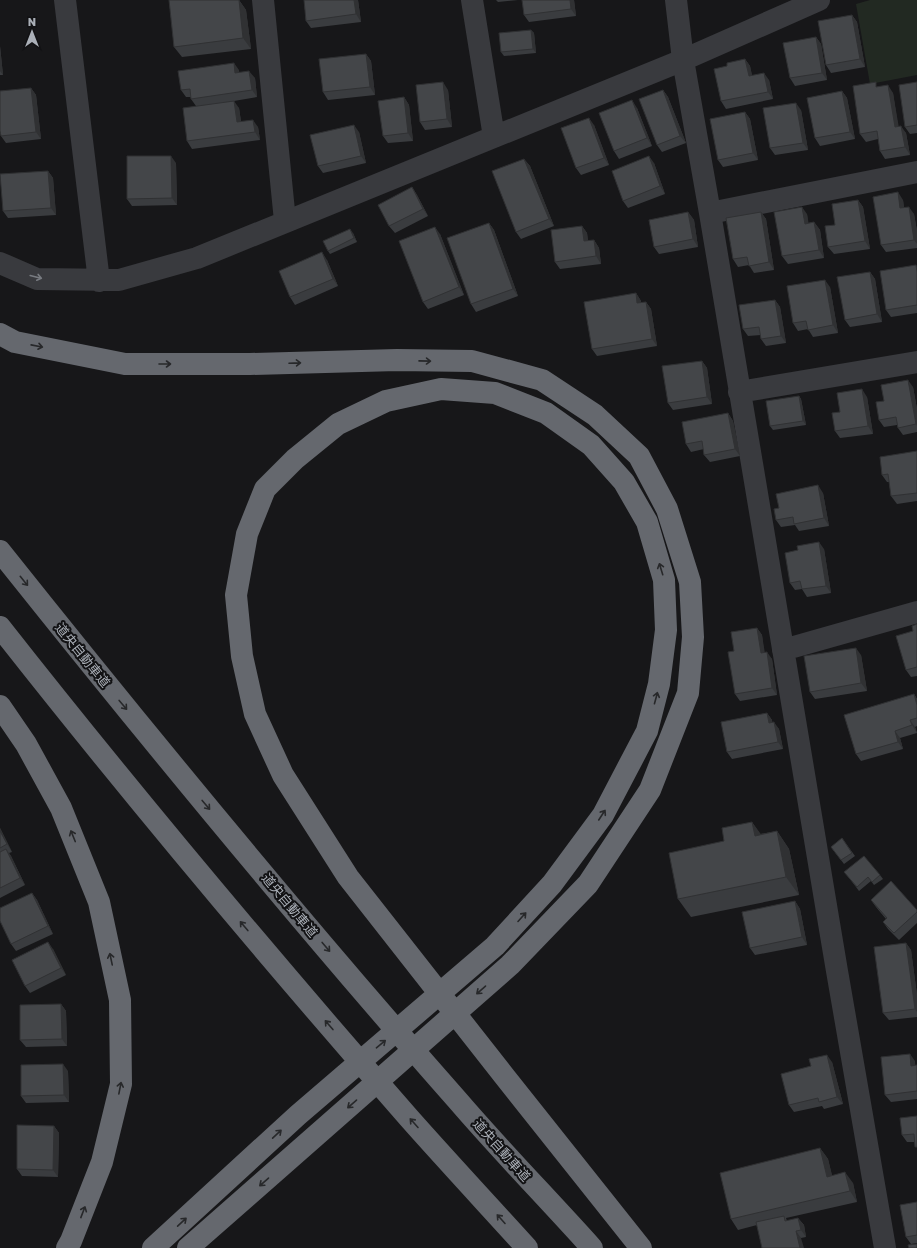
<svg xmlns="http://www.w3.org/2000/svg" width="917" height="1248" font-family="'Golos Text','Noto Sans JP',sans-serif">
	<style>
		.green { fill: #222922 }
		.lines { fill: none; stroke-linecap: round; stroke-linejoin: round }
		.minor { stroke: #393a3e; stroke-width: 22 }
		.motorway { stroke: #65686e; stroke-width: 22 }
		.wall { fill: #3a3c3f }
		.shaded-wall { fill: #303133 }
		.building { fill: #444649; stroke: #303133 }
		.oneway { stroke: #787b81 }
		.oneway2 { stroke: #27282a }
		.labels { text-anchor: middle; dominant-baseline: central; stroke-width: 4; stroke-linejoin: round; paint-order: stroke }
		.street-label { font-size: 13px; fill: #abb0b8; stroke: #121214 }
	</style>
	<rect width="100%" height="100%" fill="#171719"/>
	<path class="green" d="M870 0H917V75L870 84 856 4Z"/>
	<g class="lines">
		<path class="minor" d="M65 0 99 281
			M263 0 285 221
			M472 0 494 137
			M676 0 683 60 710 213 837 971 885 1248
			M710 213 917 172
			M0 263 37 279 119 280 197 258 683 60 819 0
			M739 392 917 362
			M783 650 917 612"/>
		<path class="motorway" d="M0 334 15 342 125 364H250L397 360 472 361 542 380 595 415 639 456 667 509 690 582 693 637 688 693 650 790 588 884 510 965 188 1248
			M0 551C149 738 301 923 459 1102 502 1152 548 1199 592 1248
			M0 627C132 795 269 958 409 1118 448 1162 488 1205 527 1248
			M0 706 26 744 61 808 99 902 120 1000 121 1084 102 1162 71 1241 67 1248
			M153 1248 298 1115 495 946 552 884 603 815 647 731 659 684 666 630 664 580 647 522 624 482 591 445 546 413 495 393 441 389 386 401 338 424 295 459 265 489 247 534 236 595 242 656 255 714 283 775 348 877 505 1077 641 1248"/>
	</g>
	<path class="wall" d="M169 0H239L246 10 251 49 182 57 174 47Z
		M304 0H358L361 22 311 28 306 21Z
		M496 0H518L498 2Z
		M574 0 576 16 529 22 524 15Z
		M852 15 857 22 865 67 831 73 826 65Z
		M531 30 534 33 536 53 504 56 501 52Z
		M816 37 821 44 827 80 795 86 790 78Z
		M0 46 3 75H0Z
		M366 54 371 61 375 95 328 100 323 92Z
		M745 59 750 66 752 76 769 80 773 99 726 109 721 101 727 66Z
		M239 70V72L255 78 257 97 228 102 239 108 241 121 258 127 260 140 192 149 187 141 196 106 191 99V97H186L181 90Z
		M917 82V133L910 134 905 127Z
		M879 86 893 93 898 126 906 133 910 155 885 159 880 151 878 139 866 142 860 134Z
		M31 88 36 95 41 139 6 143 1 136Z
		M448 90 452 127 425 130 420 122Z
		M663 90 668 97 686 143 662 152 657 145Z
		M842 91 847 98 855 139 820 146 815 138Z
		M404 97 409 105 413 141 388 143 383 136Z
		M637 108 652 146 619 159 614 151Z
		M801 110 808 150 775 155 770 148Z
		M745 112 750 119 758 160 723 167 718 160Z
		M594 125 609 165 581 175 576 168Z
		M359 132 366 163 323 173 318 166Z
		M524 159 530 166 554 226 521 239 516 232Z
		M176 163 177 205 132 206 127 199Z
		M654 163 665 194 628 208 623 201Z
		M48 171 53 178 56 215 8 218 3 211Z
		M412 187 417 195 428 216 395 233 389 226Z
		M858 200 863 207 870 249 834 254 828 247Z
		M903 200 904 208 914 214 917 231V248L886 252 881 245Z
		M688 212 694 220 698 247 659 254 654 247Z
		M761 212 766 219 774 270 754 273 749 265 738 267 733 259Z
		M807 214 808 223 814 222 820 230 824 258 788 264 782 256Z
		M489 223 494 230 518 296 476 312 471 304Z
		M582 226 587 233 588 241 594 240 599 248 601 264 560 269 555 262Z
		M353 233 357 242 330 254 328 251Z
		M440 234 464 295 428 309 423 302Z
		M327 260 338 286 295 305 290 297Z
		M917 266V313L891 317 886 310Z
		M870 272 875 279 882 322 850 327 845 320Z
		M830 287 838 333 813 337 808 329 798 331 793 323Z
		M636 293 641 301V303L646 302 651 309 657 346 597 356 592 349Z
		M775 300 780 307 786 343 766 346 761 339V335L748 336 743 329Z
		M702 361 707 368 712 404 673 410 668 403Z
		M913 387 917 409V432L903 435 898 428 897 425 884 427 879 420 884 401Z
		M799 396 801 399 806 425 773 430 770 426Z
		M867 397 873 434 840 438 835 431 840 412Z
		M728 413 733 421 740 456 710 462 704 455V449L691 452 686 444Z
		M917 451V501L897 504 891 496 889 482H887L882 475Z
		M823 493 829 526 799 531 795 525 781 527 776 520 779 508Z
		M824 549 831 593 807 597 802 589 795 590 790 583Z
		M917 624V676L911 677 906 670 913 631Z
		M757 628 762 635 764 652 772 659 777 695 740 701 735 694 734 651Z
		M861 655 867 691 815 699 810 692Z
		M914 694 917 699V726L915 727 917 733 900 738 903 749 861 761 856 754Z
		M767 713 772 720V722L779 729 783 749 732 759 727 752Z
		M752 822 760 834 777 831 789 849 799 895 691 917 678 899 724 841Z
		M0 828 12 852 9 853 11 856 25 885 0 898Z
		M842 838 855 856 844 864 831 847Z
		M847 875H880L883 879 874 885 871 881 859 891Z
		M32 893 37 900 53 934 16 951 11 944Z
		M871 900 917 910V923L899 940 888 929 883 922 886 919 876 907Z
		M795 901 800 909 807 945 755 955 750 948Z
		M906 943 911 950 917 995V1017L889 1020 883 1013Z
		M53 949 66 975 30 993 25 986Z
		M61 1004 66 1011 67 1046 26 1047 20 1040Z
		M915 1061V1065H917V1099L891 1102 885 1095Z
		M832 1062 843 1104 824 1109 822 1106 794 1112 789 1105Z
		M68 1071 69 1102 26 1103 21 1096Z
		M917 1116 914 1142H907L902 1135Z
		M54 1126 59 1133 58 1177 22 1176 17 1169Z
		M820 1148 828 1159 832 1176 853 1183 857 1202 786 1218 787 1221 798 1218 804 1225 806 1237 801 1238 757 1225 738 1230 731 1219Z
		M917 1202V1243L911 1244 906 1237Z"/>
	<path class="shaded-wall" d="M233 0H239L246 10 251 49 243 38Z
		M354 0H358L361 22 356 14Z
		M570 0H574L576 16 571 9Z
		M852 15 857 22 865 67 860 59Z
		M531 30 534 33 536 53 533 49Z
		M816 37 821 44 827 80 822 73Z
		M0 46 3 75 0 71Z
		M366 54 371 61 375 95 370 87Z
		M745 59 750 66 754 84 749 76Z
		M234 63 239 70 240 80 235 73Z
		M249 71 255 78 257 97 252 90Z
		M764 73 769 80 773 99 768 92Z
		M443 82 448 90 452 127 447 119Z
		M888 85 893 93 900 134 895 127Z
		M31 88 36 95 41 139 36 132Z
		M663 90 668 97 686 143 680 136Z
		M842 91 847 98 855 139 850 132Z
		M404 97 409 105 413 141 408 133Z
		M632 100 637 108 652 146 647 138Z
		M234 101 239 108 242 129 237 122Z
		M796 103 801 110 808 150 803 143Z
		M745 112 750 119 758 160 753 153Z
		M589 118 594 125 609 165 604 158Z
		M253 120 258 127 260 140 255 132Z
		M354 125 359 132 366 163 361 156Z
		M901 126 906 133 910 155 905 147Z
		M171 156 176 163 177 205 172 198Z
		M649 156 654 163 665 194 660 186Z
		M524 159 530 166 554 226 549 219Z
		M48 171 53 178 56 215 51 208Z
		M412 187 417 195 428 216 423 209Z
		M898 192 903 200 905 215 900 208Z
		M858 200 863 207 870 249 865 241Z
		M802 207 807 214 810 231 805 224Z
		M909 207 914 214 917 231V244L914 240Z
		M688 212 694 220 698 247 693 239Z
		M761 212 766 219 774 270 769 262Z
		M814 222 820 230 824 258 819 250Z
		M489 223 494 230 518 296 513 289Z
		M582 226 587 233 589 249 584 241Z
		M435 227 440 234 464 295 459 287Z
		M350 229 353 233 357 242 354 238Z
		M594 240 599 248 601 264 596 256Z
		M322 252 327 260 338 286 333 279Z
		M870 272 875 279 882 322 877 314Z
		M825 280 830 287 838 333 833 325Z
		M636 293 641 301 642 311 637 303Z
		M775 300 780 307 786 343 781 336Z
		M646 302 651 309 657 346 652 339Z
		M702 361 707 368 712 404 707 397Z
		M908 380 913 387 917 409V426L916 424Z
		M862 389 867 397 873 434 868 426Z
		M799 396 801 399 806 425 803 421Z
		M728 413 733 421 740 456 735 449Z
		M818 485 823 493 829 526 824 518Z
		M819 542 824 549 831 593 826 586Z
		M757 628 762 635 766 660 761 653Z
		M856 648 861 655 867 691 861 683Z
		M767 652 772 659 777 695 772 688Z
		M914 694 917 699V705Z
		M767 713 772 720 774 730 769 723Z
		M910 720 915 727 917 733 912 725Z
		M774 722 779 729 783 749 778 742Z
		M895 731 900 738 903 749 898 742Z
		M752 822 765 840 755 836Z
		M0 828 12 852 7 844 0 831Z
		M777 831 789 849 799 895 786 877Z
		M6 849 11 856 25 885 20 878Z
		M32 893 37 900 53 934 48 926Z
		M795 901 800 909 807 945 802 937Z
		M48 942 53 949 66 975 61 968Z
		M906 943 911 950 917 995V1012L915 1009Z
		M61 1004 66 1011 67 1046 62 1039Z
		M910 1054 915 1061 916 1073 911 1066Z
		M827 1055 832 1062 843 1104 837 1097Z
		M63 1064 68 1071 69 1102 64 1095Z
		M54 1126 59 1133 58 1177 53 1170Z
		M820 1148 828 1159 835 1187 827 1177Z
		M845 1172 853 1183 857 1202 850 1191Z
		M798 1218 804 1225 806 1237 801 1230Z
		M796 1231 801 1238 804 1248H800Z"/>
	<path class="building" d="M169 0H239L243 38 174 47Z
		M304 0H354L356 14 306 21Z
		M522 0H570L571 9 524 15Z
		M852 15 860 59 826 65 818 21Z
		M531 30 533 49 501 52 499 33Z
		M816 37 822 73 790 78 783 43Z
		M366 54 370 87 323 92 319 59Z
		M745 59 749 76 764 73 768 92 721 101 714 69 727 66V63Z
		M234 63 235 73 249 71 252 90 191 99 190 89 181 90 178 71Z
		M443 82 447 119 420 122 416 85Z
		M876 82V87L888 85 895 127 901 126 905 147 880 151 877 131 860 134 853 86Z
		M917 82V125L905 127 899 85Z
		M31 88 36 132 1 136 0 131V91Z
		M663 90 680 136 657 145 639 99Z
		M842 91 850 132 815 138 807 98Z
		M404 97 408 133 383 136 378 101Z
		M632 100 647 138 614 151 599 113Z
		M234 101 237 122 253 120 255 132 187 141 183 108Z
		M796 103 803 143 770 148 763 108Z
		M745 112 753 153 718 160 710 119Z
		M589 118 604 158 576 168 561 128Z
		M354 125 361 156 318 166 310 135Z
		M127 156H171L172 198 127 199Z
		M649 156 660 186 623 201 612 171Z
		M524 159 549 219 516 232 492 171Z
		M48 171 51 208 3 211 0 174Z
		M412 187 423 209 389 226 378 205Z
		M898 192 900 208 909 207 914 240 881 245 873 197Z
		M858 200 865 241 828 247 825 226 835 225 832 204Z
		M802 207 805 224 814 222 819 250 782 256 774 212Z
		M688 212 693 239 654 247 649 220Z
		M761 212 769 262 749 266 747 257 733 259 726 218Z
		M489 223 513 289 471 304 447 238Z
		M582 226 584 241 594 240 596 256 555 262 551 230Z
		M435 227 459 287 423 302 399 241Z
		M350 229 354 238 328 251 323 241Z
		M322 252 333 279 290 297 279 271Z
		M916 265 917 272V305L886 310 880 271Z
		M870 272 877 314 845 320 837 277Z
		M825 280 833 325 808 330 806 321 793 323 787 286Z
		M636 293 637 303 646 302 652 339 592 349 584 302Z
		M775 300 781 336 761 339 759 327 743 329 739 305Z
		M702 361 707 397 668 403 662 366Z
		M908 380 916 424 898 428 896 417 879 420 876 402 884 401 881 385Z
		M862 389 868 426 835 431 832 413 840 412 837 393Z
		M799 396 803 421 770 426 766 401Z
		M728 413 735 449 704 455 702 441 686 444 682 422Z
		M917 451V493L891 496 888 474 882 475 880 457Z
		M818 485 824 518 794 524 793 517 776 520 774 509 779 508 776 494Z
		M819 542 826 586 802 589 800 581 790 583 785 553 798 550 797 546Z
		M917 624V667L906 670 896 636 913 631 912 626Z
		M757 628 761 653 767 652 772 688 735 694 728 652 734 651 731 632Z
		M856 648 861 683 810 692 804 656Z
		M914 694 917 705V718L910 720 912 725 895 731 898 742 856 754 844 715Z
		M767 713 769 723 774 722 778 742 727 752 721 722Z
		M752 822 755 836 777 831 786 877 678 899 669 853 724 841 722 828Z
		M0 831 7 844 0 848Z
		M842 838 852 853 841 860 831 847Z
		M6 849 20 878 0 888V852Z
		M864 856 880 875 872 882 868 877 857 887 844 872Z
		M891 881 917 910V912L894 933 883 922 887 918 871 900Z
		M32 893 48 926 11 944 0 921V908Z
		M795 901 802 937 750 948 742 912Z
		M48 942 61 968 25 986 12 960Z
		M906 943 915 1009 883 1013 874 947Z
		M61 1004 62 1039 20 1040V1005Z
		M910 1054 911 1066 917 1065V1091L885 1095 881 1057Z
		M827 1055 837 1097 819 1102 818 1098 789 1105 781 1074 811 1066 809 1059Z
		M63 1064 64 1095 21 1096V1065Z
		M917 1116V1147H915L914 1134 902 1135 900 1118Z
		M17 1125 54 1126 53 1170 17 1169Z
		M820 1148 827 1177 845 1172 850 1191 731 1219 720 1173Z
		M917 1202V1235L906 1237 900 1205Z
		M784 1216 785 1221 798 1218 801 1230 796 1231 800 1248H762L756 1222Z
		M917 1244V1248H909L908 1245Z"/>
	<defs><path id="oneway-shaft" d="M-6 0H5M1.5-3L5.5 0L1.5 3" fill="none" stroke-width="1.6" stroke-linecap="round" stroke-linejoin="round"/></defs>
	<use class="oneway" href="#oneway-shaft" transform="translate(36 277) rotate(14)"/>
	<g class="oneway2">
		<use href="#oneway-shaft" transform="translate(37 346) rotate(11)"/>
		<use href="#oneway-shaft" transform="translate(425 361) rotate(1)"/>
		<use href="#oneway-shaft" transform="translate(295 363) rotate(-2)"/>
		<use href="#oneway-shaft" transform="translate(165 364)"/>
		<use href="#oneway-shaft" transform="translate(661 569) rotate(-107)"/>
		<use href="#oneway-shaft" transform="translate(24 581) rotate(51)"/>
		<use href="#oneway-shaft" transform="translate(656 698) rotate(-75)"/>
		<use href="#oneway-shaft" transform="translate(123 705) rotate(50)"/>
		<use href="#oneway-shaft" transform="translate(206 805) rotate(50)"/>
		<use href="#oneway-shaft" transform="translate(602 815) rotate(-57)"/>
		<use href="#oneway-shaft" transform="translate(73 836) rotate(-112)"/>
		<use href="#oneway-shaft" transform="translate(522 917) rotate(-48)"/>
		<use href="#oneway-shaft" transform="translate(244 926) rotate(-130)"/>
		<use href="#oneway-shaft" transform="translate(326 947) rotate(50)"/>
		<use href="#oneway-shaft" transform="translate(111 959) rotate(-102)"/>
		<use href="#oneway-shaft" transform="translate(481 990) rotate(139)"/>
		<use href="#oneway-shaft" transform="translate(329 1025) rotate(-131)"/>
		<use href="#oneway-shaft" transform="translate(381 1044) rotate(-40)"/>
		<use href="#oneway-shaft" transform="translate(120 1088) rotate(-79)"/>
		<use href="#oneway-shaft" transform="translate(352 1104) rotate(139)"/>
		<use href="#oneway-shaft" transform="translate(414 1123) rotate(-132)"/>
		<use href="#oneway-shaft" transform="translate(277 1134) rotate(-43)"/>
		<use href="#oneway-shaft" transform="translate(264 1182) rotate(139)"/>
		<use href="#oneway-shaft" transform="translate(83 1212) rotate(-69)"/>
		<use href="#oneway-shaft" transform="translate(501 1219) rotate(-132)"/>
		<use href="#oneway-shaft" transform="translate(182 1222) rotate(-43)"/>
	</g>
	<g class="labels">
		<g class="street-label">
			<text transform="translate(83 655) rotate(51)">道央自動車道</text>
			<text transform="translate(290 905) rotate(50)">道央自動車道</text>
			<text transform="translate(502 1150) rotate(48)">道央自動車道</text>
		</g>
	</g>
	<g transform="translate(32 32)" stroke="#121214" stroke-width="3" paint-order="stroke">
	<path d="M0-3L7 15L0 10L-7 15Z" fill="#abb0b8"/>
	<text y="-6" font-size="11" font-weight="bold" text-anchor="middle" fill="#abb0b8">N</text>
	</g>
</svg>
